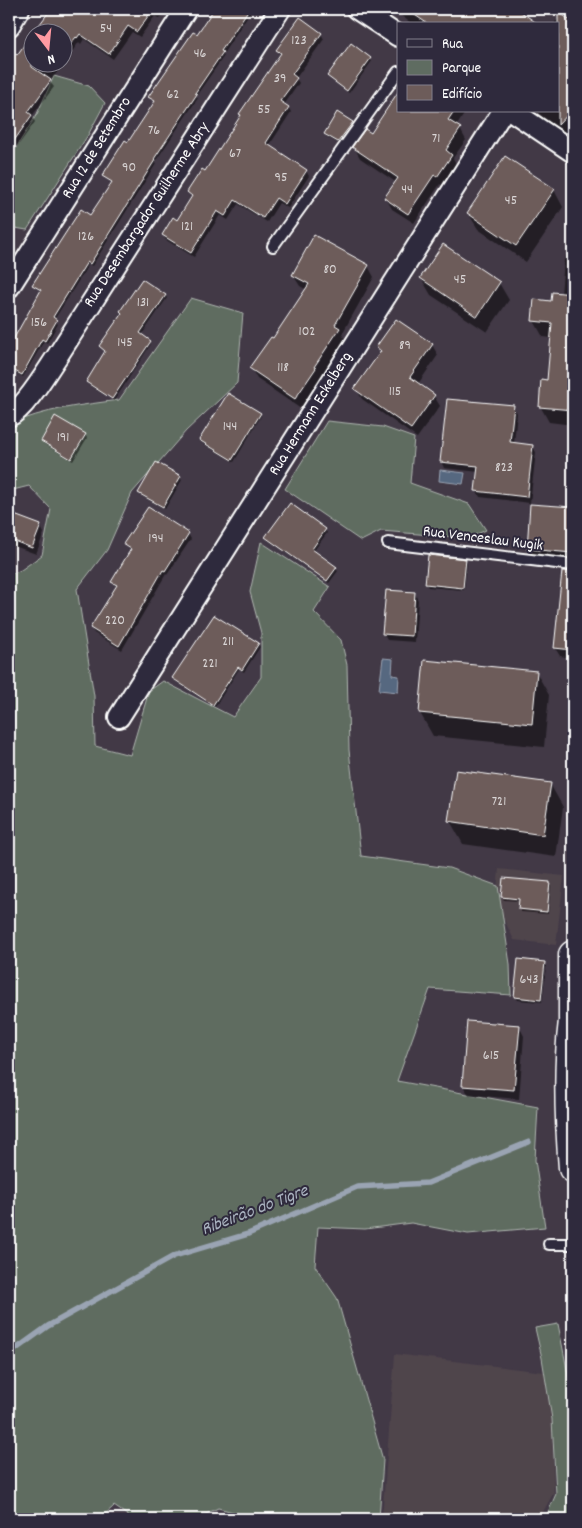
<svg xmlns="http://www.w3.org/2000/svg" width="582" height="1528" font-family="Dekko,sans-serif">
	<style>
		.built { fill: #4f444c }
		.green { fill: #5f6c61; stroke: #afb6b0 }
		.water { fill: #566780; stroke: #9aa4b3 }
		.shadow { fill: #0007 }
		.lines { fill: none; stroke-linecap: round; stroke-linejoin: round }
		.stream { stroke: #9aa4b3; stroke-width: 5.5 }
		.building { fill: #6d5c5a; stroke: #fff }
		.lane-casing { stroke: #fff; stroke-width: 14 }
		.street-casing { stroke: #fff; stroke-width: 24 }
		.secondary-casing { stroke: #fff; stroke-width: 31 }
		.lane { stroke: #2f2a3d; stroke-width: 10 }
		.street { stroke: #2f2a3d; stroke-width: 20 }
		.secondary { stroke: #2f2a3d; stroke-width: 28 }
		.labels { text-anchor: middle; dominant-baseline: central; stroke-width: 4; stroke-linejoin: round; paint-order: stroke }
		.number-label { font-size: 14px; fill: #dad6d6 }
		.street-label { font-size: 16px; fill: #fff; stroke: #2f2a3d }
		.water-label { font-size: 18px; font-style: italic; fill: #aab3c0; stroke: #2f2a3d }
	</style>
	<rect width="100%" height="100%" fill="#423946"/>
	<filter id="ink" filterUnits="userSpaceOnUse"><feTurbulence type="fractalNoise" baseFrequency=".02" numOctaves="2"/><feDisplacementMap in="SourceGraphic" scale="10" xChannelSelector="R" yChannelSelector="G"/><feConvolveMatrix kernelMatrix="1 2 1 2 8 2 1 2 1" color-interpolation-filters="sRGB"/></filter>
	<g filter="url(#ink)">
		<path class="built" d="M499 869 564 876 556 945 514 940 496 903Z
			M395 1354 544 1372 552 1419 554 1492 539 1519H382Z"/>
		<path class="green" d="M54 76 89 86 105 103 88 135 27 230 9 227V159L37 114Z
			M191 298 243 313 237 383 186 431 132 493 107 550 77 589 94 696 95 746 130 755 149 691 163 681 233 717 261 677V633L250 592 261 542 330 587 314 612 341 640 347 665 349 750 361 856 449 868 498 886 510 964 511 995 430 989 397 1081 538 1107 535 1160 545 1227 468 1234 411 1223 365 1229 318 1227 315 1266 337 1298 383 1460 379 1519H244L245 1515 218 1508 196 1519H133L114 1506 100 1519H9V575L21 570 42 555 51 509 29 486 9 491V425C44 409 82 405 119 400Z
			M327 421 383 427 414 438 410 483 469 504 486 530 468 538 381 531 361 541 285 489Z
			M558 1324 573 1400V1519H545L556 1494 552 1419 542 1358 535 1328Z"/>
		<path class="water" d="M440 470 465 473 463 484 439 481Z
			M383 658 393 659 392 675 399 676 398 692 379 690Z"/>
		<path class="shadow" d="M48 9H167L160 19 155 16 140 37 132 32 113 59 84 39 81 44 79 42 50 82 54 87 32 116 35 122 17 147 9 141V62L14 55 18 57 32 36V62H62V32H35L46 17 44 14Z
			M215 9H252L223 54 224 56 196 96 198 98 155 162 156 164 92 266 89 264 54 320 58 324 47 343 44 341 23 377 12 371 9 375V345L10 346 42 292 33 285 91 217 112 183 103 176 128 144 155 102 150 97 197 36Z
			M392 9H515L535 24H415L412 22 411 23Z
			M561 15 573 25V124L563 135 536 111H558V24H554Z
			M321 34 324 39 296 78 299 83 284 105 288 107 291 112 269 146 306 171 309 176 288 208 279 203 267 222 238 204 228 220 220 215 194 257 166 240 163 235 178 222 192 198 188 192 206 173 242 116 240 114 280 55 277 50Z
			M370 59 372 61 349 93 328 76Z
			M398 95V111H466L456 127 460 129 466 140 453 158 457 166 443 186 440 184 414 223 392 209 386 198 397 183 360 158 354 147 372 134Z
			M337 114 353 123 354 126 340 144 327 137 325 134Z
			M554 190 563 207 526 262 478 229 468 213Z
			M573 243V425L549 422 540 406 548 381 552 338 543 337 534 321 561 294 564 260Z
			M443 246 499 283 509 300 487 332 431 295 421 278Z
			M368 266 374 277 342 334 345 340 320 378 321 380 301 409 257 379 251 368 273 340 307 290 300 286 293 275Z
			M165 295 167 298 141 336 151 344 114 401 89 385 87 382 106 352 100 346Z
			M432 345 438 355 418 384 434 396 440 406 417 438 362 399 356 389 381 353 378 348Z
			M513 406 517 413 514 444 532 446 536 452 530 503 480 497 477 491 479 472 444 468 441 461Z
			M260 413 261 416 234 462 202 443 200 440Z
			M85 435 87 438 73 461 44 444 42 441Z
			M180 477 182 480 165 509 142 496 140 493Z
			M531 505 573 508V569L535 561 528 549Z
			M11 515 40 526 44 533 36 554 9 544V523Z
			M325 530 327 533 313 552 338 571 329 583 268 540 267 537Z
			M188 534 191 539 167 575 166 574 122 650 94 633 91 628 117 587 112 582 131 551 125 544Z
			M465 560 467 563 464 590 428 587 426 584Z
			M564 572H573V658L560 656 555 648Z
			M415 594 418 600 415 642 387 640 383 633Z
			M214 617 258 644 260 647 244 672 239 669 215 707 175 681 173 678Z
			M536 672 549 695 544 747 433 736 420 713Z
			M550 784 563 807 556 857 463 844 450 821Z
			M549 884 551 886 548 914 521 912 520 909V901L504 900 502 897Z
			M544 964 546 966 542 1002 517 1000 515 997Z
			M519 1026 524 1036 519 1099 469 1095 463 1086Z"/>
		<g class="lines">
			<path class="stream" d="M9 1354 48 1326 174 1256 248 1234 357 1187 428 1183 529 1142"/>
		</g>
		<path class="building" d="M51 9H153L137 32 128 26 109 54 80 34 77 38 76 37 62 55V32H34Z
			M214 9H249L221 51 223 52 195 93 197 94 154 159 155 160 90 264 87 262 53 317 57 320 45 341 42 339 22 375 9 368V347L41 290 32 285 81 209 90 215 112 182 102 176 125 140 128 142 155 101 148 97 193 32 197 34Z
			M406 9H517L538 24H428Z
			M558 11 573 23V109L558 125Z
			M300 17 322 33 292 74 297 78 280 101 289 107 266 143 307 170 285 204 276 198 263 218 235 200 225 216 217 211 191 253 162 235 173 217 177 220 192 196 187 192 202 169 205 171 241 115 239 114 281 53 276 50Z
			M32 34V67L51 80 28 112 32 115 9 148V49L17 55Z
			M351 43 371 58 347 91 327 76Z
			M398 92V111H454L448 120 461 128 446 150 452 155 437 177 434 175 408 214 384 198 398 178 352 147 365 129 371 133Z
			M337 112 353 122 338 142 324 134Z
			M505 156 555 189 516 246 467 213Z
			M314 235 369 265 335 325 340 328 314 367 316 368 295 399 249 368 271 337 273 338 309 284 292 275Z
			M443 244 500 282 477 317 420 278Z
			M142 279 166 295 140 333 151 341 112 399 86 382 105 351 99 346 122 313 120 311Z
			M552 292 573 294V410L539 407 541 379 547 380 552 323 532 321 534 299 551 301Z
			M396 319 433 344 410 377 435 395 411 429 354 389 381 351 376 347Z
			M228 393 261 413 232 460 199 440Z
			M447 399 514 405 510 442 533 445 527 497 475 491 478 466 440 462Z
			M55 416 86 434 71 459 41 441Z
			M156 462 181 476 163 507 138 493Z
			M290 503 326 529 312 549 337 567 327 581 265 537Z
			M530 504 573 507V553L527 549Z
			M148 507 189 533 165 571 163 570 119 646 90 628 117 585 111 582 131 549 123 544Z
			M9 513 41 525 32 548 9 539Z
			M428 555 466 559 463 588 425 584Z
			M562 571 573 572V650L554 648Z
			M386 590 415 592 412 636 382 634Z
			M214 615 259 643 242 670 238 667 213 705 172 678Z
			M424 660 537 671 532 724 419 713Z
			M456 770 551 783 543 835 448 821Z
			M503 878 550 882 547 912 518 909 519 899 501 897Z
			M518 959 545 962 541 1000 514 997Z
			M467 1021 520 1025 514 1090 462 1086Z"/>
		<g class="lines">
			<g class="lane-casing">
				<path id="lane" d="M273 246 398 72
					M388 543 573 565
					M549 1244H573"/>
			</g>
			<g class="street-casing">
				<path id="street" d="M357 9 398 36
					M9 26 19 9
					M512 111 573 152
					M9 287 186 9
					M9 416C25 409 47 371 58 355L280 9
					M119 717 503 111"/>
			</g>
			<g class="secondary-casing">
				<path id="secondary" d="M573 955V1019
					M573 1021C567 1069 569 1119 573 1168"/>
			</g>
			<use href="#lane" class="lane"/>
			<use href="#street" class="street"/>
			<use href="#secondary" class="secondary"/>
		</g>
	</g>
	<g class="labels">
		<g class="number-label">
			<text x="106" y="29">54</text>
			<text x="299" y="41">123</text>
			<text x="200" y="54">46</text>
			<text x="280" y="79">39</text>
			<text x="173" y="95">62</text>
			<text x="264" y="110">55</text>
			<text x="154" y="131">76</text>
			<text x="436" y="139">71</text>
			<text x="235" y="154">67</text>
			<text x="129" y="168">90</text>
			<text x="281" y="178">95</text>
			<text x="407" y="190">44</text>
			<text x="511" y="201">45</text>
			<text x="187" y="227">121</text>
			<text x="86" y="237">126</text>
			<text x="330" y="270">80</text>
			<text x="460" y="280">45</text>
			<text x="143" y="303">131</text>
			<text x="39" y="323">156</text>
			<text x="307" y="332">102</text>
			<text x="125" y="343">145</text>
			<text x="405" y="346">89</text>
			<text x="283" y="368">118</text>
			<text x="395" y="392">115</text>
			<text x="230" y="427">144</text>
			<text x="63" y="438">191</text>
			<text x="504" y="468">823</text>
			<text x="156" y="539">194</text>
			<text x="115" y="621">220</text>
			<text x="228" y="642">211</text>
			<text x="210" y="664">221</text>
			<text x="499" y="802">721</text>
			<text x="529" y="980">643</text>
			<text x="491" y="1056">615</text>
		</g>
		<g class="street-label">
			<text transform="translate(97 148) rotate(-58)">Rua 12 de Setembro</text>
			<text transform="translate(147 215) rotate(-57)">Rua Desembargador Guilherme Abry</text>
			<text transform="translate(311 414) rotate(-58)">Rua Hermann Eckelberg</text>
			<text transform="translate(483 539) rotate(7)">Rua Venceslau Kugik</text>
		</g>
		<g class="water-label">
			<text transform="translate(255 1211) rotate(-21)">Ribeirão do Tigre</text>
		</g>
	</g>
	<rect width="582" height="1528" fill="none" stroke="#2f2a3d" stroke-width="30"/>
	<rect x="15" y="15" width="552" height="1498" fill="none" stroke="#fff" stroke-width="2" filter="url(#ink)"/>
	<rect x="397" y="22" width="162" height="90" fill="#2f2a3d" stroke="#827f8b"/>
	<rect x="407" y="39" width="25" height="8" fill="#2f2a3d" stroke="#827f8b"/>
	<text x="442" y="48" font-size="15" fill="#ffffff">Rua</text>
	<rect x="407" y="60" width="25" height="15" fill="#5f6c61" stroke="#827f8b"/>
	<text x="442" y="72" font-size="15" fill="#ffffff">Parque</text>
	<rect x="407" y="85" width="25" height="15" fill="#6d5c5a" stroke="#827f8b"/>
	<text x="442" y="98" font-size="15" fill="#ffffff">Edifício</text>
	<g transform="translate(48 48) rotate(164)"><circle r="24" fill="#2f2a3d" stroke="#827f8b"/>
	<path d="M0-4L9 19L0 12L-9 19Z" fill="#ff9aa2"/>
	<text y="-8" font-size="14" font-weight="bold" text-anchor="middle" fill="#ffffff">N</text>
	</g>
</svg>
